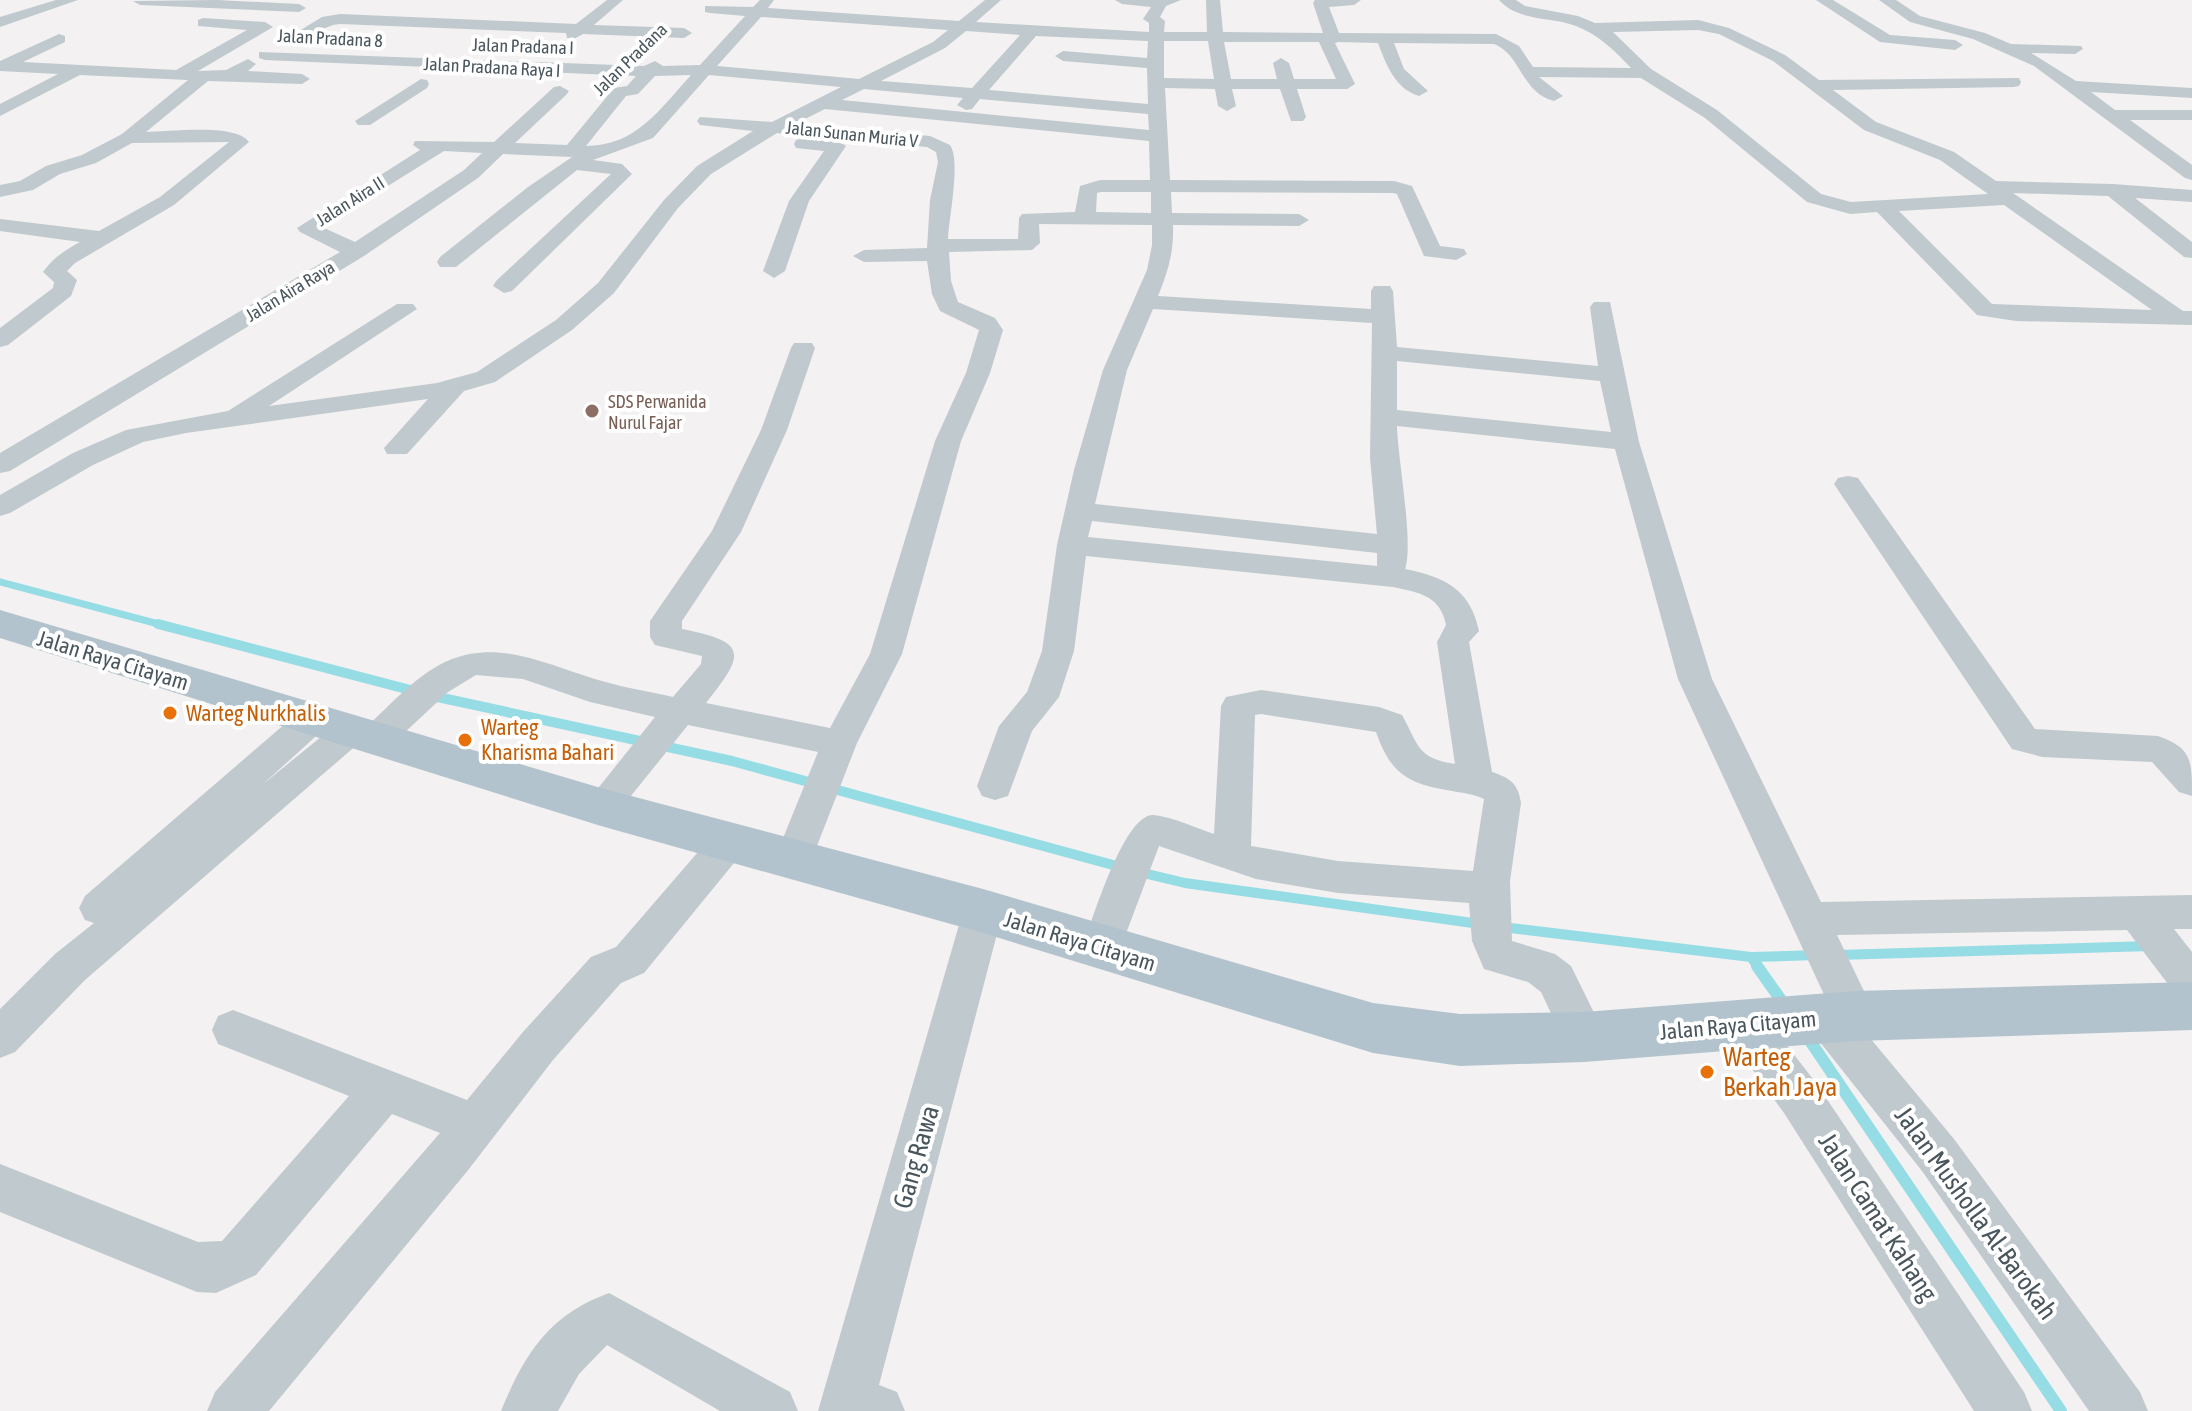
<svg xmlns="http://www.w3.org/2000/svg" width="2192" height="1411" font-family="'Asap Condensed',sans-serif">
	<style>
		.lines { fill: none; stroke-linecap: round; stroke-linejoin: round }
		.stream-far2 { stroke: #96dce4; stroke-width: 7 }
		.stream-far1 { stroke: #96dce4; stroke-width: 10 }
		.stream { stroke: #96dce4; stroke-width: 12 }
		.street { fill: #c0c9ce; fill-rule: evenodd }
		.primary { fill: #b3c3cd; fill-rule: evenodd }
		.education-dot { fill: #8d6e63; stroke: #fff; stroke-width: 3 }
		.food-dot { fill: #e8710a; stroke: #fff; stroke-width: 3 }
		.labels { text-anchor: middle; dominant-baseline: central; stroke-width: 8; stroke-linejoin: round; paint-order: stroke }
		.far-street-label { font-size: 18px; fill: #4a565d; stroke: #fff }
		.far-education-label { font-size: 18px; fill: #785e54; stroke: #fff; text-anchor: start }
		.street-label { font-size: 22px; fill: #4a565d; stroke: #fff }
		.food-label { font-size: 22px; fill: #c56008; stroke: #fff; text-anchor: start }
		.near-food-label { font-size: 26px; fill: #c56008; stroke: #fff; text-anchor: start }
		.near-street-label { font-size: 26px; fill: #4a565d; stroke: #fff }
	</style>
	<rect width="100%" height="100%" fill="#f3f1f1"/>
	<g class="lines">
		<path class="stream-far2" d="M0 582 166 626"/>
		<path class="stream-far1" d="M158 624 418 692
			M433 696 732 761 816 784
			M830 788 1124 868
			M1139 872 1185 883 1480 924
			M1502 927 1751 957 1818 955
			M1837 955 2150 946
			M1751 957 1759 968"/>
		<path class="stream" d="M1757 966 1786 1007
			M1806 1035 2061 1411"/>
		<path class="street" d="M56 0H78L0 27V17Z
			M217 0 299 4 306 8 299 12 140 5 133 1Z
			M607 0H623L594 25 684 28 692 33 684 38 583 34 572 40 567 38 566 33 340 24C324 25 314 36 299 41L291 36 322 17 340 14 576 24Z
			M760 0H774L768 8 959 21 985 0H1001L976 22 1149 32V23L1143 19 1151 7 1122 4 1115 0H1181L1166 6 1160 17 1165 21 1164 32H1207L1206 0H1220L1223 32 1323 33 1313 3 1315 0H1361L1354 5 1329 7 1339 33 1496 34 1519 46 1533 67 1631 68C1614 50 1599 35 1576 26 1550 16 1519 22 1499 0H1516L1525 6 1578 16 1595 23 1698 20 1729 28 1785 55 1819 80 2019 78 2021 82 2019 86 2013 87 1833 90 1876 122 1954 152 1996 181 2113 184 2192 190V202L2135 198 2192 242V258L2184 257 2108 196 2013 193 2183 311H2192V325L2016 321 1977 315 1877 212 1850 214 1807 202 1705 118 1641 78 1539 77 1563 96 1554 101C1521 93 1522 55 1494 44L1394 43 1404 69 1428 91 1419 96C1395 89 1386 64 1378 43L1338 42 1335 43 1355 84 1347 89H1297L1306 117 1303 121H1291L1280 89H1232L1236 106 1227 111 1218 106 1215 89 1165 88 1170 180 1394 181 1412 186 1440 246 1464 249 1467 254 1456 260 1424 256 1397 194 1393 193 1171 192 1172 213 1299 214 1309 220 1299 226 1173 225C1174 252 1168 272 1158 296L1371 309V291L1374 286H1390L1393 291 1397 347 1598 366 1590 307 1594 302H1610L1639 442 1712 679 1821 902 2192 895V929H2174L2192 952V1001L2177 996 2127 930 1837 935 1876 1016 1870 1030 1865 1032 1954 1139 2140 1392 2148 1411H2089L1922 1171 1812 1032 1806 1018 1812 1004 1826 999 1678 679 1615 449 1397 426C1398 460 1414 545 1405 569 1445 577 1470 589 1479 631L1469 642 1492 772C1510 778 1518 783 1521 803L1510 881 1512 941 1555 954 1571 966 1606 1037 1599 1051 1584 1057 1569 1051 1541 992 1528 982 1484 969 1472 941 1469 903 1338 893 1256 879 1159 846 1116 960 1102 966 1088 960 1082 948C1092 922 1124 812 1154 815 1173 817 1196 828 1214 834L1221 706 1226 697 1261 690 1379 707 1402 715C1419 745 1416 758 1455 764L1437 642 1446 625C1441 596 1418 592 1393 587L1086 556 1074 651 1059 697 1032 731 1008 796 995 800 982 796 977 786 999 726 1027 692 1042 651 1057 545 1074 470 1103 370 1147 270 1152 245V225L1039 224 1040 243 1032 250 949 252 951 281 958 302 995 318 1003 330 990 373 961 441 902 654 857 743 808 869 794 873 780 869 775 858 818 752 688 725 614 817 601 821 588 817 583 807 655 717 590 702 523 679 476 675 448 692 387 749 375 753 363 749 359 743 85 980 15 1052 0 1058V1009L55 954 94 923 85 920 79 908 85 896 300 711 312 707 324 711 329 720 324 729 262 785 338 723 350 719 362 723 365 728C392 704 418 672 452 659 501 640 548 665 595 679 620 687 647 691 673 697L701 664 702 656 655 645 650 637V621L712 531 761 430 791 348 794 343H812L815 348 787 430 741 532 682 621V629C749 642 745 654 706 703L830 728 870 654 935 441 966 373 979 330 940 311 932 294 927 261 864 262 853 256 864 250 927 248 930 200 938 162 936 152 927 147 777 133 711 174 678 208 614 293 572 330 495 382 464 391 407 454H387L384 448 428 399 186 433 143 442 93 465 10 513 0 516V495L73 453 126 430 228 411 397 304H413L417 309 269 406 437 383 477 372 556 320 598 283 664 200 697 166 753 131 700 125 697 121 700 117 772 122 841 87 709 75 653 138 593 160 622 164 632 174 512 291 504 293 493 286 496 281 611 174 577 170 456 267H440L437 262 440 257 528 187 572 157 503 154 478 178 364 256 10 471 0 473V453L340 252 300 232 297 228 420 150 413 145 415 141 494 142 554 87 560 86 569 91 566 95 515 143 567 145 614 88 627 86 636 76 265 60 259 58V52L644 66 655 61 663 66 700 65 745 16 710 13 705 12V6L753 7ZM761 17 948 30 933 42 859 79 717 66ZM1698 30 1719 34 1773 61 1864 130 1940 160 1988 194 1851 202 1821 194 1717 110 1651 69 1613 32ZM966 31 1020 35 972 88 881 81 945 48ZM1036 36 1148 41 1147 58 1063 51 1055 56 1063 61 1147 68 1148 104 989 90ZM1164 41H1208L1214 79 1164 78ZM1224 42H1319L1336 79H1294L1289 63 1281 58 1273 63 1277 79H1231ZM691 75C660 109 636 146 586 146L626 96 638 94 655 76ZM864 89 963 98 957 105 966 110 972 109 980 99 1148 114 1149 130 842 100ZM825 109 1149 141 1150 180H1100L1080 186 1075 212 1022 214 1019 218 1018 239H948C949 217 961 160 950 145L930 136 795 124ZM444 151 482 153 464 170 355 242 322 227ZM1101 192H1151V213L1096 212 1097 193ZM2004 205 2152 310 1992 304 1899 211ZM1153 309 1372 323 1370 458 1377 534 1095 504 1127 370ZM1397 361 1600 381 1611 432 1397 410ZM1092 521 1377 553V566L1088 537ZM1261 714 1376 732C1391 775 1409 784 1452 791 1463 793 1474 794 1484 799L1473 871 1338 861 1251 846 1255 715Z
			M1816 0H1833L1890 35 1955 40 1963 45 1955 50 1880 42Z
			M1879 0H1896L1920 16 1985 33 2011 44 2081 46 2083 49 2075 54 2031 53 2076 81 2192 88V98L2091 92 2115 110H2192V120H2130L2192 165V180L2185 178 2034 66 1973 39 1910 22Z
			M203 18 265 22 273 27 198 71 226 70 248 59 256 64 248 71 302 74 310 79 302 84 208 81 146 132C170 132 235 123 249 142L174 205 75 263 67 271 77 280 71 296 8 345 0 347V328L53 288 54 282 43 272C53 258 65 250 80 242L0 231V219L99 231 160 197 229 142 132 143 96 163 60 174 33 190 0 197V185L20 181 46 166 82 155 122 134 188 80 80 75 0 116V104L58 74 0 71V61L59 34 65 36V42L23 62 176 70 247 30 198 26V20Z
			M421 79 427 80 429 84 427 88 370 125H358L355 121Z
			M803 138 837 140 846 146 809 201 785 271 774 278 763 271 789 201 824 151 796 148 794 144 796 140Z
			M1848 476 1858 478 2035 729 2158 736C2192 748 2192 760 2192 796L2179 792 2152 762 2042 757 2012 749 1834 484 1838 478Z
			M730 826 743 830 749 841 743 852 644 973 621 983 553 1060 469 1169 269 1411H207L215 1392 440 1133 392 1114 256 1275 216 1293 197 1292 0 1212V1164L198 1242 222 1241 349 1096 218 1044 212 1030 218 1016 233 1010 467 1100 523 1032 591 957 616 947 717 830Z
			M983 894 997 899 1003 911 879 1385 897 1392 905 1411H818L963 911 969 899Z
			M1746 1007 1761 1012 1816 1083 2024 1392 2032 1411H1974L1784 1113 1731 1040 1725 1026 1731 1012Z
			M609 1293 790 1392 798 1411H720L607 1345 579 1374 558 1411H501C525 1353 549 1315 609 1293Z"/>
		<path class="primary" d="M0 610 601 788 983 889 1373 1003 1460 1014 1584 1012 1855 991 2192 982V1030L1855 1041 1584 1062 1460 1066 1373 1053 983 933 601 826 0 638Z"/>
	</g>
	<circle class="education-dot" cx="592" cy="411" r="8"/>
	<g class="food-dot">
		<circle cx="170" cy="713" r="8"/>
		<circle cx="465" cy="740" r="8"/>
		<circle cx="1707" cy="1072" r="8"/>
	</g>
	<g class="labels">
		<g class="far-street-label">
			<text transform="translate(330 38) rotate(3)">Jalan Pradana 8</text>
			<text transform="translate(523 46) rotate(2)">Jalan Pradana I</text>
			<text transform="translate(630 59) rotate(-44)">Jalan Pradana</text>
			<text transform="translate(492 67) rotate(3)">Jalan Pradana Raya I</text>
			<text transform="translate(852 134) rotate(6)">Jalan Sunan Muria V</text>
			<text transform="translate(350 201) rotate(-32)">Jalan Aira II</text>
			<text transform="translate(290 291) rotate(-31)">Jalan Aira Raya</text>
		</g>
		<g class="far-education-label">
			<text x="608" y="401">SDS Perwanida<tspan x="608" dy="21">Nurul Fajar</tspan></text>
		</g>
		<g class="street-label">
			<text transform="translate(113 660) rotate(17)">Jalan Raya Citayam</text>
			<text transform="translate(1080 941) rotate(17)">Jalan Raya Citayam</text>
			<text transform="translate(1738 1025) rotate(-5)">Jalan Raya Citayam</text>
		</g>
		<g class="food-label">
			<text x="186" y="713">Warteg Nurkhalis</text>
			<text x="481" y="727">Warteg<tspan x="481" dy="25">Kharisma Bahari</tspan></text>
		</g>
		<g class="near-food-label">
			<text x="1723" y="1057">Warteg<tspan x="1723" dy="30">Berkah Jaya</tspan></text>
		</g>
		<g class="near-street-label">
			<text transform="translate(916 1157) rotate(-74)">Gang Rawa</text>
			<text transform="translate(1976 1213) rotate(54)">Jalan Musholla Al-Barokah</text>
			<text transform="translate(1878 1217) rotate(57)">Jalan Camat Kahang</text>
		</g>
	</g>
</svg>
